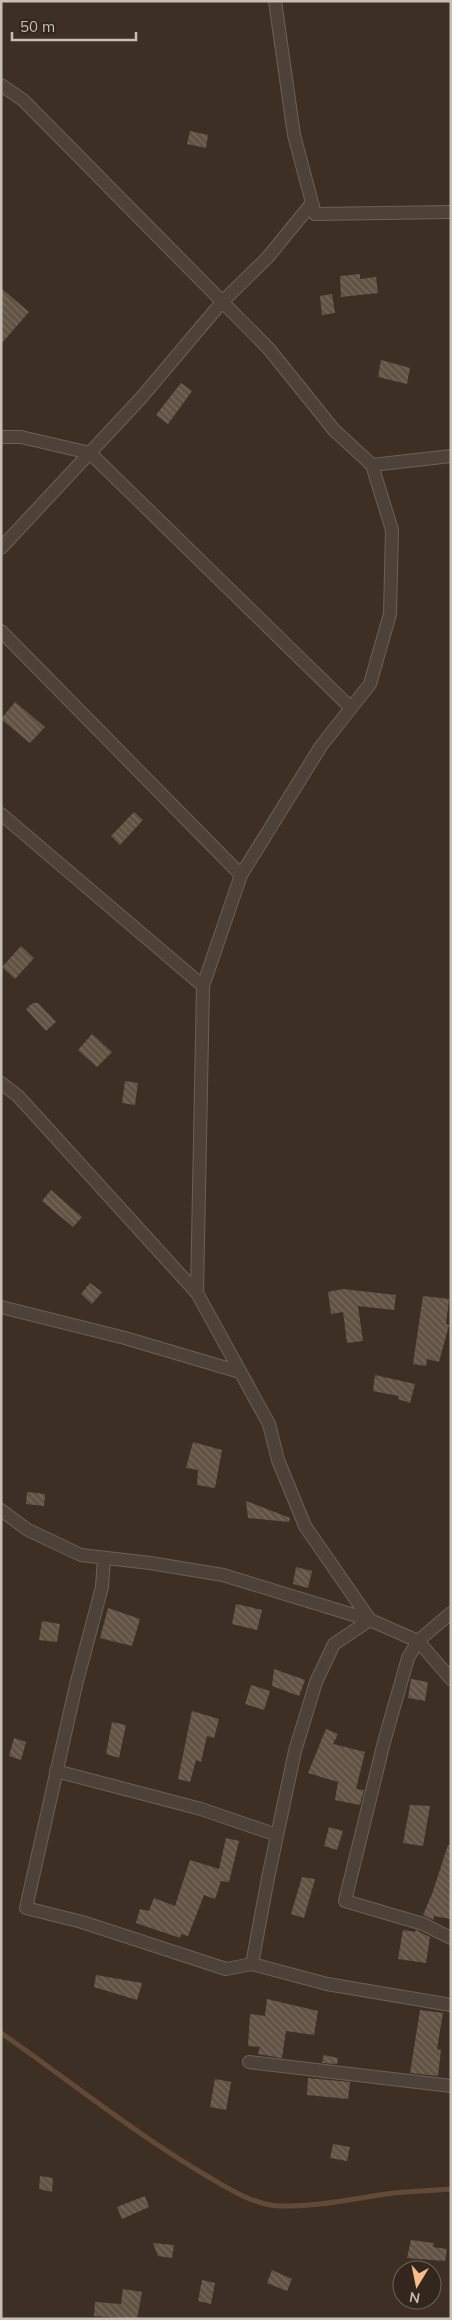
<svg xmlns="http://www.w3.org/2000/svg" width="452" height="2320" font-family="Mulish,sans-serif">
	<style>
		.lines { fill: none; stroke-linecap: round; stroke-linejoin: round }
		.stream { stroke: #634a36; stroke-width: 5 }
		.building { fill: url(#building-back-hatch) }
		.minor-casing { stroke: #6c6056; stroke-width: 14 }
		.minor { stroke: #4e4238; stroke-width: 12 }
	</style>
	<defs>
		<pattern id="building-back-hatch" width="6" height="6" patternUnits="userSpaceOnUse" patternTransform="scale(1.25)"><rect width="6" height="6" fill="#625345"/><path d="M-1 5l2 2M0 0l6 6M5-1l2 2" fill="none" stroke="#776a5d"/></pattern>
	</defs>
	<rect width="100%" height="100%" fill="#3e2f24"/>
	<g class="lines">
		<path class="stream" d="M1 2033C70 2081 134 2133 207 2176 229 2189 254 2205 280 2206 315 2207 352 2199 386 2194 407 2191 429 2191 451 2189"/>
	</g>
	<path class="building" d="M190 131 208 135 206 148 187 144Z
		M360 274V279L376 277 378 293 341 297 340 276Z
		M1 288 29 312 1 344Z
		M332 294 335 313 322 315 320 296Z
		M381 360 410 368 407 384 378 377Z
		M181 383 192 391 168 424 156 415Z
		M15 702 45 727 30 743 1 719Z
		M134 812 143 820 120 845 111 836Z
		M21 946 34 958 15 979 2 967Z
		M33 1003H38L56 1022 46 1031 26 1009Z
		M92 1034 112 1052 97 1067 78 1050Z
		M125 1081 138 1083 135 1105 122 1103Z
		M51 1190 82 1217 73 1227 42 1201Z
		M90 1283 102 1292 92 1304 81 1294Z
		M343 1289 396 1295 394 1310 358 1306 363 1341 347 1343 343 1312 331 1314 328 1292Z
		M423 1296 449 1299 446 1324 449 1325 439 1362 427 1359 426 1366 413 1364Z
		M375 1375 415 1384 410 1403 398 1399 399 1396 373 1391Z
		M193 1442 222 1450 215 1488 197 1485 198 1470 186 1468Z
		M27 1492 45 1494 44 1506 26 1504Z
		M246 1501 290 1518 289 1522 248 1518Z
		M296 1567 312 1571 308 1588 293 1584Z
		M236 1604 262 1610 257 1630 232 1624Z
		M108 1608 140 1619 132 1646 100 1638Z
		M42 1621 60 1624 57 1642 39 1640Z
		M274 1669 305 1680 299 1696 272 1686Z
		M411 1679 428 1682 425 1701 408 1698Z
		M251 1685 270 1691 264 1710 245 1704Z
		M192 1711 219 1719 214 1738 207 1736 201 1762 196 1760 190 1782 178 1779Z
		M112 1722 126 1725 119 1758 106 1754Z
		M326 1729 338 1734 333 1744 365 1752 356 1789 364 1790 360 1805 335 1800 338 1782 308 1773Z
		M14 1738 26 1742 21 1760 9 1756Z
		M410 1805 430 1806 423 1846 403 1843Z
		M329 1827 343 1831 337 1850 324 1846Z
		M226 1838 239 1841 229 1882 221 1881 215 1899 204 1895 188 1936 181 1934 180 1938 136 1923 140 1909 149 1911 154 1898 175 1906 190 1860 219 1869Z
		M448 1845H451V1919L434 1916 433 1920 423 1915 432 1894Z
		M302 1877 315 1879 304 1918 291 1914Z
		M403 1930 415 1932 416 1930 430 1937 426 1963 398 1959Z
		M96 1975 142 1983 137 2000 94 1987Z
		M267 1999 318 2011 314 2035 286 2031 282 2058 258 2054 260 2047 248 2046 250 2014 265 2016Z
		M420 2010 443 2013 437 2049 441 2050 438 2076 410 2073Z
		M324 2055 338 2058 337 2064 322 2063Z
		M308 2078 350 2082 348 2099 307 2095Z
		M215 2079 231 2082 226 2110 210 2107Z
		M333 2144 350 2147 347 2161 330 2158Z
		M40 2176 53 2178 52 2192 39 2189Z
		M145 2196 149 2207 122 2219 117 2207Z
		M411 2240 434 2243 433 2247 447 2249 445 2261 407 2258Z
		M153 2243 174 2245 172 2258 158 2256Z
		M272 2270 292 2279 287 2291 267 2283Z
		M202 2280 215 2283 211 2304 198 2301Z
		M123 2289 142 2292 137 2319 94 2316 95 2302 121 2304Z"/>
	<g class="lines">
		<g class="minor-casing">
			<path id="minor" d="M275 1 294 135 315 214 451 212
				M1 85 23 100 269 349 334 430 372 465 392 530 390 614 370 684 321 746 241 875 203 986 197 1293 269 1424 278 1460 305 1526 370 1620 418 1641 451 1679
				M1 437H21L90 453 351 708
				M372 465 451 456
				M1 548 141 398 222 302 268 257 312 203
				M1 631 241 875
				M1 814 203 986
				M1 1083 18 1096 197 1293
				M1 1307 125 1338 240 1372
				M1 1510 28 1530 81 1555 150 1563 223 1575 370 1620
				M104 1558 102 1587 76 1685 26 1908 82 1922 226 1969 252 1964 327 1984 451 2005
				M451 1613 418 1641 408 1658 384 1742 345 1901 423 1924 451 1938
				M56 1771 201 1809 277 1835
				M252 1964 268 1878 295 1751 316 1682 334 1644 370 1620
				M249 2062 451 2086"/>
		</g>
		<use href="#minor" class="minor"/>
	</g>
	<rect width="452" height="2320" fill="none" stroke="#c9beb4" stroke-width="5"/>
	<g transform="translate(417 2285) rotate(190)"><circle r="24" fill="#33271d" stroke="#6f6359"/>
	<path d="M0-4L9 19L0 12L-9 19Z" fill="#f7be8b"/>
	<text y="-8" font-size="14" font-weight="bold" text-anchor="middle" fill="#c9beb4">N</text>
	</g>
	<path d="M12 32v8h124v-8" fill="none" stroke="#c9beb4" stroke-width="2.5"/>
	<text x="20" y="32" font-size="15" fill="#c9beb4" stroke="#33271d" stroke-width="4" paint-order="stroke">50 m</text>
</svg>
